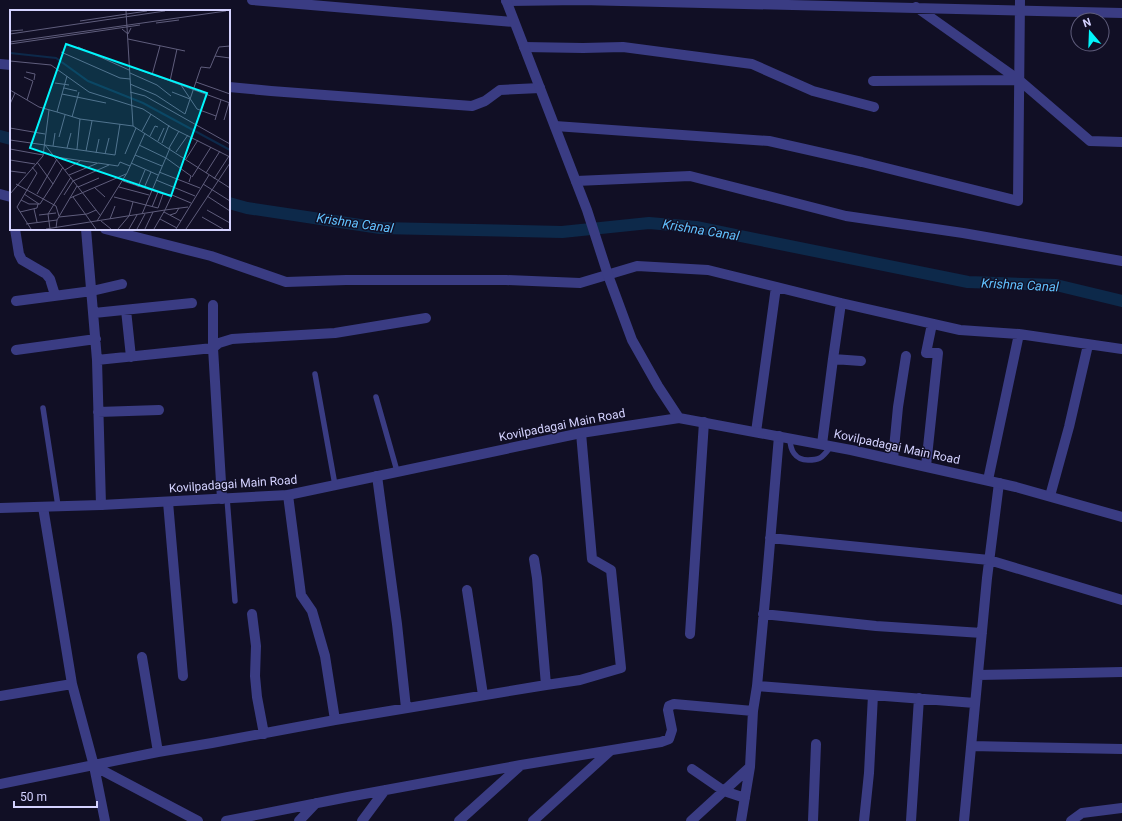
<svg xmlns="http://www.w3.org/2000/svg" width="1122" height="821" font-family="Roboto,sans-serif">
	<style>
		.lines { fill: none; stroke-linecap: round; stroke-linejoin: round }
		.canal { stroke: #0d294a; stroke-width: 12 }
		.service { stroke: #3a3c83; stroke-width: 5.5 }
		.minor { stroke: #3a3c83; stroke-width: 10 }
		.tertiary { stroke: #3a3c83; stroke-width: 10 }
		.labels { text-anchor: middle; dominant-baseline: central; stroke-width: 3; stroke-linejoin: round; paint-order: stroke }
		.street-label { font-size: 12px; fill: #d4d2ff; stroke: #110f25 }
		.water-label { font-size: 13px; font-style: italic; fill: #61c1fe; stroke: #110f25 }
		.inset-river { fill: none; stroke: #0d294a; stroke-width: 2 }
		.inset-road { fill: none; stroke: #5f5d7c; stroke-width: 1 }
		.view { fill: #01f6fc; fill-opacity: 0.15; stroke: #01f6fc; stroke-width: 2 }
		.inset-edge { fill: none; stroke: #d4d2ff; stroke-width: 2 }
	</style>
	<rect width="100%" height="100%" fill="#110f25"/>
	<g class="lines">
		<path class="canal" d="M0 136 11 139
			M229 203 247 208 380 228 562 232 649 223 696 227 968 282 1056 285 1122 301"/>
		<path class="service" d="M315 374 335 485
			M376 397 397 471
			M43 408 58 506
			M790 438C790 450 795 460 808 460 812 460 816 460 820 458 825 455 828 450 831 446
			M227 498 235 601"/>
		<path class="minor" d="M252 0 514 22
			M506 1 581 0 1122 13
			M916 7 1019 80 1090 141 1122 142
			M524 47 583 48 623 47 752 64 813 91 874 107
			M0 64 11 65
			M873 81 1019 80
			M229 87 271 91 472 106 485 101 500 90 540 88
			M555 126 769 141 862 162 1018 201 1020 0
			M576 181 690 176 846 216 963 233 1122 261
			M0 194 11 197
			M15 229 19 254 22 260 46 274 50 279 55 295
			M86 229 97 360 101 505
			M105 229 211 256 286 282 346 280H506L580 283 637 266 708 270 841 303 960 330 1019 334 1122 349
			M16 301 92 291 122 284
			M213 305V348L222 499
			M126 310 131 357
			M94 313 192 303
			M16 350 96 339
			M833 359 841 303
			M97 360 213 348 219 343 232 339 335 333 426 318
			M98 412 159 410
			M756 432 776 287
			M822 444 833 359 861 361
			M893 459 898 407 906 356
			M926 466 938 353H926L932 324
			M377 476 397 624 406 708
			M988 480 1019 334
			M288 495 301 595 312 611 325 656 335 720
			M1050 496 1069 427 1088 345
			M168 502 183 676
			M43 507 72 684 94 766 105 821
			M770 538 989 560 1122 600
			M534 559 537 578 546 685
			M467 590 483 695
			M252 614 256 646 255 676 257 697 264 734
			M763 614 876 626 982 633
			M690 634 704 422
			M142 657 158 752
			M978 675 1122 672
			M757 686 975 703
			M0 696 72 684
			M971 746 1122 749
			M94 766 198 821
			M692 769 724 791 745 798
			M0 784 158 752 212 743 335 720 546 685 580 680 621 668 611 570 592 559 581 433
			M226 821 348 797 521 765
			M299 821 316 803
			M362 821 385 790
			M459 821 521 765 661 742 669 739 672 730 668 710 669 706 674 704 753 711
			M533 821 610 751
			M691 821 750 767
			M741 821 750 767 753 711 757 686 767 578 779 436
			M813 821 816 744
			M864 821 869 773 873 695
			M911 821 919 698
			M964 821 987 578 999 483
			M1071 821 1082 813 1122 808"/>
		<path class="tertiary" d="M506 0 587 210 608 275 632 340 658 386 679 418
			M0 508 101 505 288 495 581 433 679 418 851 450 1016 487 1122 517"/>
	</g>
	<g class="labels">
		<g class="street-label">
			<text transform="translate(562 425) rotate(-11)">Kovilpadagai Main Road</text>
			<text transform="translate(897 447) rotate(12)">Kovilpadagai Main Road</text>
			<text transform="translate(233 484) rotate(-4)">Kovilpadagai Main Road</text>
		</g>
		<g class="water-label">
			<text transform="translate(355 223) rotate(8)">Krishna Canal</text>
			<text transform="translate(701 230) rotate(9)">Krishna Canal</text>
			<text transform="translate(1020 285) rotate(3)">Krishna Canal</text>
		</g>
	</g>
	<g transform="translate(10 10)">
		<rect width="220" height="220" fill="#110f25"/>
		<path class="inset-river" d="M0 43 46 48 78 71 133 93 220 140"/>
		<path class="inset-road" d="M116 1 123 116M70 11 137 1M146 13 169 10M112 19 118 24 121 18M0 21 13 20M0 24 155 1M118 29 175 41M0 32 216 1M0 34 130 15M68 37 119 60M51 42 110 68 120 69M205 46 209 37 220 36M0 51 41 55 79 82 133 99 162 118 220 147M119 56 220 93M16 62 25 64 24 70M120 63 147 75 161 86M142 65 150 36M14 67 23 71 17 90M160 71 167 39M186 72 220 84M45 73 59 75M120 74 146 85 175 104 191 57 200 58 205 46 220 48M171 75 187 99 206 106M54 78 67 81M0 80 29 97 47 102 70 109 123 116 220 178M120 82 135 86 220 134M162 82 180 89M52 84 96 93M0 94 5 83M47 102 57 66M62 107 69 82M205 110 211 90M214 110 219 93M0 118 35 124M132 121 141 104M140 126 145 116 148 117M49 127 55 105M0 130 105 145 110 114M148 131 154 118M152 133 159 115M35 135 90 205M129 135 156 148 181 166 179 172M43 136 45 123M57 138 61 123M159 138 169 121M0 139 33 145M67 139 70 109M76 141 82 111M166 142 178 125M86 143 89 129M95 144 99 128M115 144 126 118M125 145 152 156M46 147 87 153M176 149 188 130M0 150 25 154M121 153 148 165M55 160 70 151M0 161 16 163M149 162 190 178M196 163 210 141M59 165 88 153 108 156 110 152 120 156M182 167 201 137M204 169 219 146M146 170 185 186M6 174 46 196 49 206M43 174 53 157M193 174 220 191M68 177 89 168M84 177 95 187M109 177 139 185M128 177 135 160M134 178 141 162M0 184 33 146 39 100M14 184 29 194M27 184 47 149M153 184 162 185 181 193M54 185 63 171 99 155M197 186 220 201M63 187 86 219M104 187 148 198 153 184 113 171M60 188 116 164M11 190 19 194H30L43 174 27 152M142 197 148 182M24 199 27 212M197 200 220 213M10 202 27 198 28 194M154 202 171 211M132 204 160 138M29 205 46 203M160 205 166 203 169 198M49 207 77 204 86 200M192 207 213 219M100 209 105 196M150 209 167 218M87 211 117 163 135 123M91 211 101 219M16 214 47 210M46 218 47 210 67 176M21 219 7 197 27 163 22 157M36 219 155 200 162 185M40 219 38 204 61 167M108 219 119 206 123 192M119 219 127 205M127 219 135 204M135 219 143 202M144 219 155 200 178 197M166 219 199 165M176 219 220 153"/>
		<path class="view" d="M56 34 197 83 161 186 20 138Z"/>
		<rect width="220" height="220" class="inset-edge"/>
	</g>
	<g transform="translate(1090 32) rotate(341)"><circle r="19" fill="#110f25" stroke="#5f5d7c"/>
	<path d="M0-3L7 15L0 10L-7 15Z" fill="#01f6fc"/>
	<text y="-6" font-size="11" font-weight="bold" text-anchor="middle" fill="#d4d2ff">N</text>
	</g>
	<path d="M14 801v6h83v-6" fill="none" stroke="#d4d2ff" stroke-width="2"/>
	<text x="20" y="801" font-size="12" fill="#d4d2ff" stroke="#110f25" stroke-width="3" paint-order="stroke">50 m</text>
</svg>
